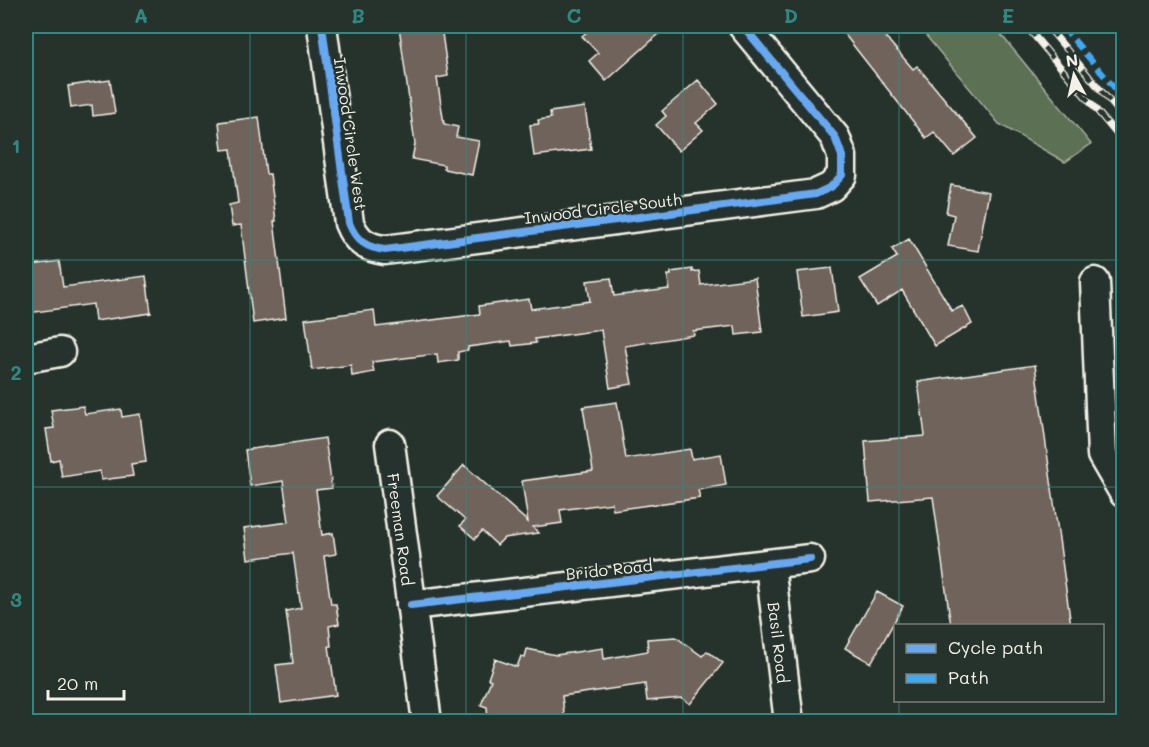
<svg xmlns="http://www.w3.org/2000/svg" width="1149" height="747" font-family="Mali,sans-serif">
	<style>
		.green { fill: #5c7053; stroke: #a8b09e; stroke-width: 1.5 }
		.building { fill: #70645c; stroke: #f4f1e8; stroke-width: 1.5 }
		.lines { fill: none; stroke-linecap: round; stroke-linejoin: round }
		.minor-casing { stroke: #f4f1e8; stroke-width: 33 }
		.minor { stroke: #26332d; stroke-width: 28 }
		.rail-casing { stroke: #f4f1e8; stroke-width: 7 }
		.rail { stroke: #26332d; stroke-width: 4.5; stroke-dasharray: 14; stroke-linecap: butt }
		.quiet { stroke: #3fa9f5; stroke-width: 6; stroke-dasharray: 12 6; stroke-linecap: butt }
		.cycleway-casing { stroke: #26332d; stroke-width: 11 }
		.cycleway { stroke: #66a8f1; stroke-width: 8 }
		.grid { fill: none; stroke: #318880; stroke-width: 1.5; stroke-opacity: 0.55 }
		.labels { text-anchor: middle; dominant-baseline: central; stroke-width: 4.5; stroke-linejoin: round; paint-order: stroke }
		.street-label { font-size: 16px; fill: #f4f1e8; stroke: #26332d }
		.neatline { fill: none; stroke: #318880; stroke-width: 2 }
		.grid-label { font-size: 20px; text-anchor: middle; font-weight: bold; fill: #318880 }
	</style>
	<rect width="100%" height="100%" fill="#26332d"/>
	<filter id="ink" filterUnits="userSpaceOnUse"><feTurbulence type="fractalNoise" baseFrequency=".0167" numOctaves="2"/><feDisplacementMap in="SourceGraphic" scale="12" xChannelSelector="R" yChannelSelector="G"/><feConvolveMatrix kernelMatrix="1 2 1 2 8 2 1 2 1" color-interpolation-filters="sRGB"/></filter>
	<g filter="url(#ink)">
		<path class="green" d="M918 26H994L1091 144 1065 162 999 124Z"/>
		<path class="building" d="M399 26H441L448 76 437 78 444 124 458 127 456 137 479 141 472 175 444 169V165L412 159 415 144Z
			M594 26H668L606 81 589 61 598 53 582 36Z
			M838 26H876L913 69 917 66 977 138 954 156 934 132 926 138Z
			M110 80 115 113 93 116 92 105 71 108 68 86Z
			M698 80 718 104 696 123 703 130 679 151 656 125 666 116 662 111Z
			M585 107 591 149 534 156 530 125 539 124 538 120 551 118 550 112Z
			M259 117 266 174H270L276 221H274L286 318 253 323 241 225 232 226 229 205 238 203 231 149 222 150 219 122Z
			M951 185 989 192 978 251 948 246 954 215 946 213Z
			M909 239 952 311 963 306 972 324 935 346 902 290 877 306 860 279 897 257 892 249Z
			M59 261 63 287 146 276 151 313 95 321 93 304 28 313 26 266Z
			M832 268 838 312 803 317 797 272Z
			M692 269V272L699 271 701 285 755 278 762 332 736 335 735 326 693 331 694 335 625 346 632 384 610 388 601 330 535 339 536 343 512 346 511 341 468 347V350L458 352V360L438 363 437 354 372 362 374 372 352 376 351 365 312 370 305 319 374 310 376 327 480 314 479 306 529 299 531 309 590 301 587 281 611 278 614 296 669 289 668 275H671V272Z
			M1035 365 1071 626H951L933 497 870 502 865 441 925 436 918 382Z
			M617 402 626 459 690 449 692 459 721 454 726 485 698 490 700 498 613 510 612 503 560 510 562 523 533 527 539 533 504 538 497 545 482 531 475 539 460 526 465 520 437 496 464 465 528 522 522 481 593 471 583 407Z
			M83 406 85 414 121 409 122 417 140 414 146 462 131 464 133 476 101 480 100 471 62 477 59 459 51 461 46 429 54 428 51 410Z
			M325 438 332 488 316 490 322 535 333 533 336 554 324 556 331 604H336L339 624 329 626 331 646H329L336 695 281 703 276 665 293 663 286 611 301 608 293 553 248 559 244 528 289 522 283 481 250 486 245 450Z
			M877 592 903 606 871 663 845 648Z
			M676 637 702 656 707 651 723 663 690 704 682 698 647 701 645 684 562 696 565 722H488L487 707 481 705 491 680 488 679 495 659 517 667 521 656 525 658 527 649 556 655 603 648 604 659 648 651 647 639Z"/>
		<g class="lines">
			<g class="minor-casing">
				<g id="minor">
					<path d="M322 26 349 223C356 241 367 248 385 250L816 194 831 187 842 175V156L835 137 743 26"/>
					<path d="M1095 282 1102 455 1124 493"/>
					<path d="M26 358 60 352"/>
					<path id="s1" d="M390 444 427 722"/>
					<path id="s2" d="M770 565 789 722"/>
					<path d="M411 605 810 559"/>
				</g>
			</g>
			<use href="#minor" class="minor"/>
			<g class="rail-casing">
				<path id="rail" d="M1026 26 1124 143
					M1047 26 1124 118"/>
			</g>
			<use href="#rail" class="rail"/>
			<path class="quiet" d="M1062 26 1124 99"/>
			<g class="cycleway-casing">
				<path id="cycleway" d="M322 26 349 223C356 241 367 248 385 250L816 194 831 187 842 175V156L835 137 743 26
					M411 605 810 559"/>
			</g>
			<use href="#cycleway" class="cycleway"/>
		</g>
	</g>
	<path class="grid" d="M250 26V722M466 26V722M683 26V722M899 26V626M26 260H1124M26 487H1124M899 700V722"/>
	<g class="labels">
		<g class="street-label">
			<text transform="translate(351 134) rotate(82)">Inwood Circle West</text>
			<text transform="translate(603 208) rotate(-7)">Inwood Circle South</text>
			<text stroke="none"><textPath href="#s1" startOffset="86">Freeman Road</textPath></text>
			<text transform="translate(609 569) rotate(-6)">Brido Road</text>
			<text stroke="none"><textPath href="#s2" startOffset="78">Basil Road</textPath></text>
		</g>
	</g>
	<rect width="1149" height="747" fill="none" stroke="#26332d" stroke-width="66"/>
	<rect x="894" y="624" width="210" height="78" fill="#26332d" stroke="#787f78" stroke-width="1.5"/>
	<rect x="906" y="644" width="30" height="9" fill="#66a8f1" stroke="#787f78" stroke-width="1.5"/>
	<text x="948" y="654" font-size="18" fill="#f4f1e8">Cycle path</text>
	<rect x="906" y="674" width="30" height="9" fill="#3fa9f5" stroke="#787f78" stroke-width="1.5"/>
	<text x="948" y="684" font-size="18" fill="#f4f1e8">Path</text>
	<g transform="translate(1074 75) rotate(352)" stroke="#26332d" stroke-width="4.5" paint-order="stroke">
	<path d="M0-4.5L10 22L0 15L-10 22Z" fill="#f4f1e8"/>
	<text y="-9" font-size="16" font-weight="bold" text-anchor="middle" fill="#f4f1e8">N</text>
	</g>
	<path d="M48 690v9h76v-9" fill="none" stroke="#f4f1e8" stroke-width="3"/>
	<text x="57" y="690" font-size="18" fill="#f4f1e8" stroke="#26332d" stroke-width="4.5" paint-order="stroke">20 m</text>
	<rect x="33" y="33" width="1083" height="681" class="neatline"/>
	<g class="grid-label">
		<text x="141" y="23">A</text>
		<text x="358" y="23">B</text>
		<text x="574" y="23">C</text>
		<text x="791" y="23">D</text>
		<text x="1008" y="23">E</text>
		<text x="16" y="153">1</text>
		<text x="16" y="380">2</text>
		<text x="16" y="607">3</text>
	</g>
</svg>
